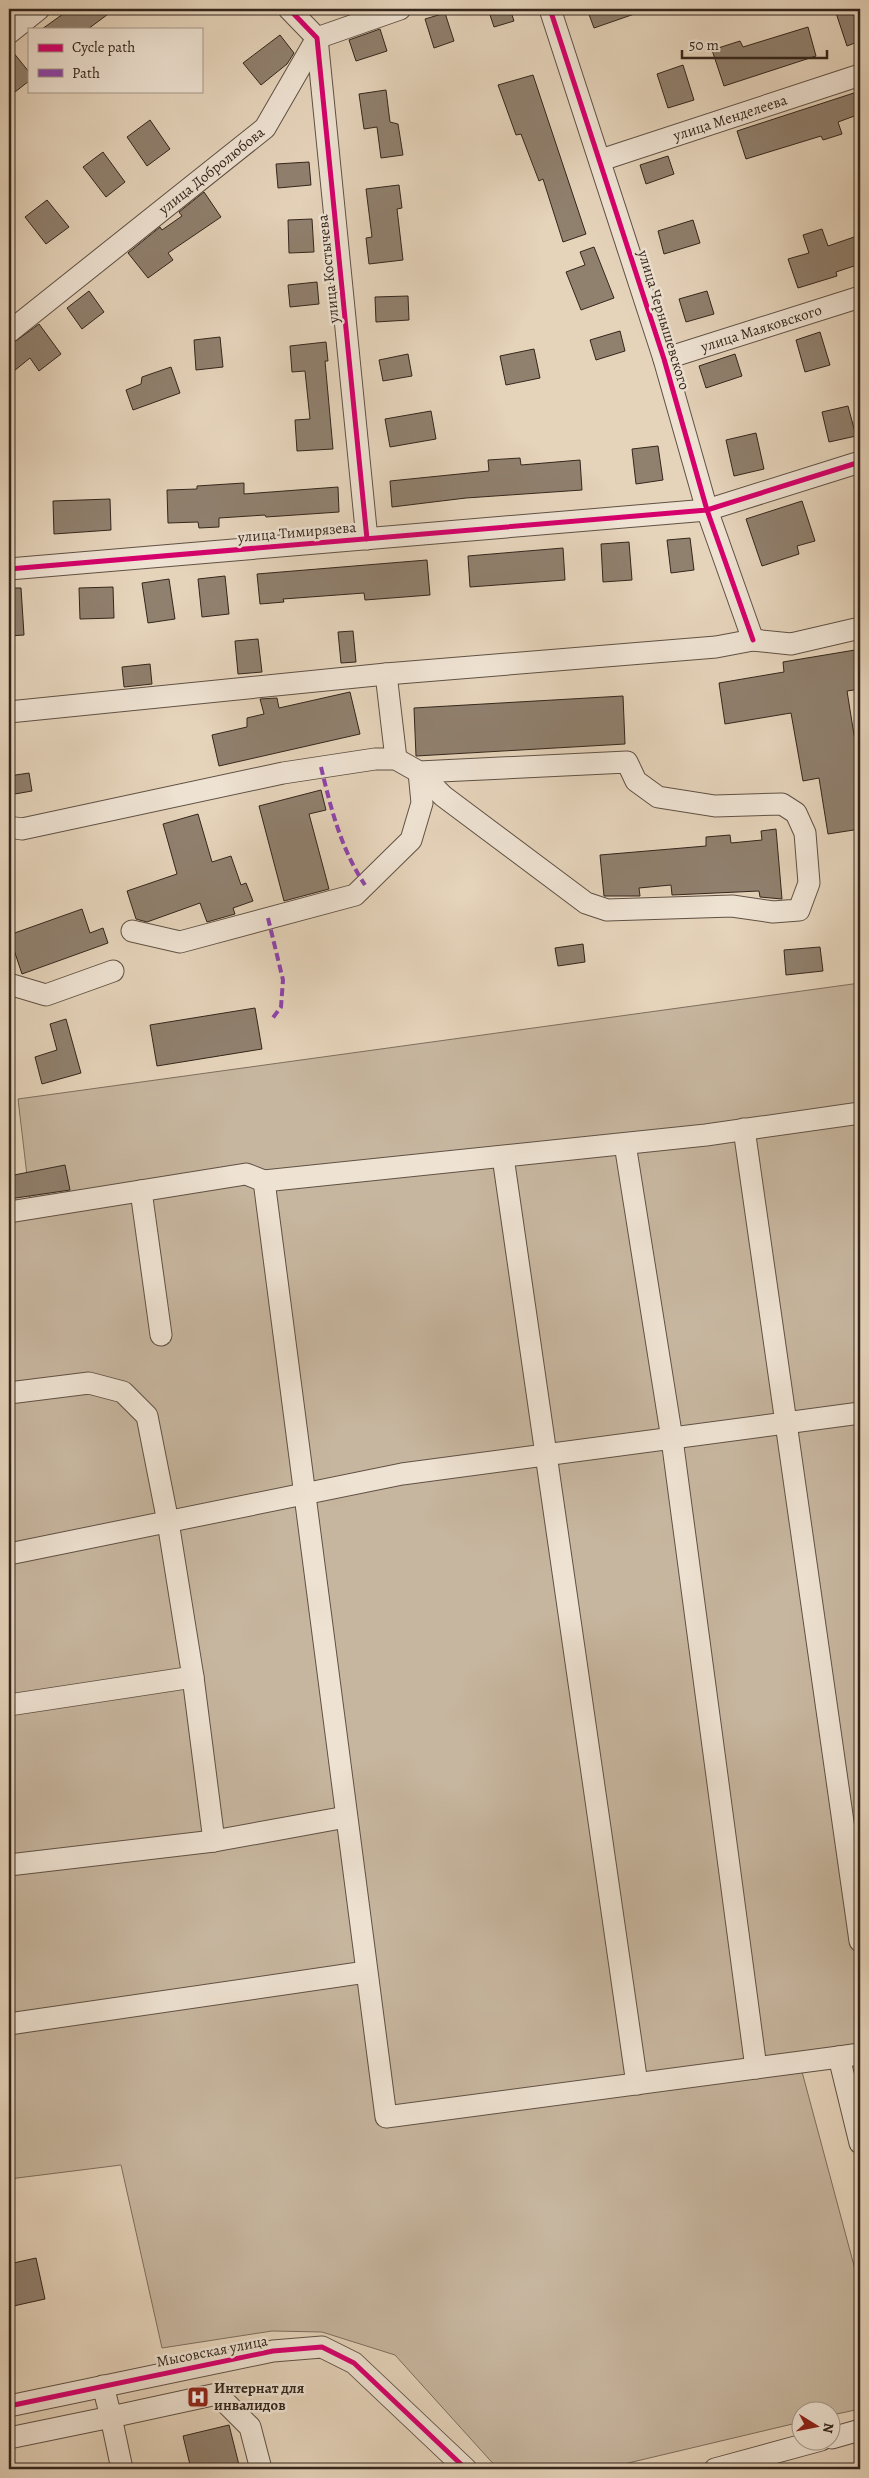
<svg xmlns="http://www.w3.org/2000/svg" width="869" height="2478" font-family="Alegreya,serif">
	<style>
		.green { fill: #c7b69f; stroke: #7e6e5e }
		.building { fill: #90806e; stroke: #34261c }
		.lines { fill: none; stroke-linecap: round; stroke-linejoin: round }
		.minor-casing { stroke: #605144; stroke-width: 23 }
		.minor { stroke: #eee2d2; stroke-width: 21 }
		.quiet { stroke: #8e44ad; stroke-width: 4; stroke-dasharray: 8 4; stroke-linecap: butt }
		.cycleway-casing { stroke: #eee2d2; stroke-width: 8 }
		.cycleway { stroke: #d6006c; stroke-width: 5 }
		.labels { text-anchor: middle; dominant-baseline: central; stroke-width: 5; stroke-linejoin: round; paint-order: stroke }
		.street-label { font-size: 15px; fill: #34261c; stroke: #eee2d2 }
		.poi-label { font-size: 15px; font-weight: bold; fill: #34261c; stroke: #eee2d2; text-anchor: start }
	</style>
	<rect width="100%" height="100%" fill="#e5d3ba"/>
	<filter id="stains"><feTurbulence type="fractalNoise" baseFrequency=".004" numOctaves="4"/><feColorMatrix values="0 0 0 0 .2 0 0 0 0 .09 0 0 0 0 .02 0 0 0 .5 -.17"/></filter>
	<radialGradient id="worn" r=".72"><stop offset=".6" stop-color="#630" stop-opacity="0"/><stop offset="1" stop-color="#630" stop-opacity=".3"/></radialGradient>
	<path class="green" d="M860 983V2060L801 2068 860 2288V2409L832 2415V2410H802L801 2422 603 2469H498L395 2355 322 2332 272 2331 162 2348 121 2165 9 2179V1221L32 1218 18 1099Z"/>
	<path class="building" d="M70 9H115L88 29H42Z
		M488 9H510L514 21 494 27Z
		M587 9H643V11L594 28Z
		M850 9H860V41L847 46 836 13Z
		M445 13 454 41 434 48 425 19Z
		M808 27 816 56 724 86 712 50 740 41 743 47Z
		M380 29 387 51 356 61 349 40Z
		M280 35 294 53 287 64 261 85 243 63Z
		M9 47 29 72V81L15 92 9 84Z
		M683 65 694 100 668 108 657 74Z
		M533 75 586 234 563 242 543 179 539 181 521 134 516 135 498 85Z
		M386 90 390 122 398 124 403 155 381 158 377 127 364 129 359 94Z
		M857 92 860 103V114L838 122 842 134 823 140 821 136 746 159 737 131Z
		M150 120 170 149 147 166 127 137Z
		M103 152 125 182 106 197 83 167Z
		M668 156 674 174 646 184 640 165Z
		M309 162 311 185 278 188 276 164Z
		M399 185 402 208 397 209 403 260 369 264 366 238 372 237 366 189Z
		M204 192 221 217 168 253 173 260 148 278 128 253 160 227 162 230 182 216 179 212Z
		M47 200 69 227 46 244 25 217Z
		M312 219 314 252 289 253 288 220Z
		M693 220 700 243 664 254 658 231Z
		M822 229 828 246 860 235V264L836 272 837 276 798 288 788 259 809 253 803 235Z
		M594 247 614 298 581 310 566 272 585 265 580 252Z
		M317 282 319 304 290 307 288 285Z
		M89 291 104 312 82 329 67 308Z
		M707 291 714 314 686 322 679 299Z
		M408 296 409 320 376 322 375 297Z
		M39 324 61 354 39 371 30 358 9 375V346Z
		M620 331 625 351 596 360 590 340Z
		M820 332 830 365 805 372 796 340Z
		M220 337 223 367 196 370 194 340Z
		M326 342 328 361H325L333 449 297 451 295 420 310 419 305 371 292 372 290 346Z
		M534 349 540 378 506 385 500 356Z
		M408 354 412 376 383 381 379 360Z
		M735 354 742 376 706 388 699 366Z
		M171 367 180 393 133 410 126 390 141 384 142 377Z
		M848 406 856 436 829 442 822 412Z
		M431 411 436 439 390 447 385 419Z
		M756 433 764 469 734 476 726 440Z
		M658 446 663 480 636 484 632 449Z
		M520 458 521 465 580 460 582 490 466 498 392 507 390 481 489 471 488 460Z
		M244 483V494L338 487 339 512 266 517 265 515 219 518V527L199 528 198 522 168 523 167 490 197 489V486Z
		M110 499 111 530 54 534 53 501Z
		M802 501 815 541 797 546 799 554 762 566 746 519Z
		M690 538 694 570 671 573 667 540Z
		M629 542 632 580 603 582 601 544Z
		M563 548 565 580 470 587 468 556Z
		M427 560 430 595 365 600 364 593 283 599 284 602 260 604 257 574Z
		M225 576 229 614 202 617 198 579Z
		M169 579 175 619 148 623 142 583Z
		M113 587 114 618 80 619 79 588Z
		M9 588H21L24 635 9 636Z
		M353 631 356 662 341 663 338 632Z
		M258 639 262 672 238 674 235 641Z
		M855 650 860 689 847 691 860 772V829L828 834 819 778 803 781 791 713 725 724 719 683 784 672 783 662Z
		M150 664 152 684 124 687 122 667Z
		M350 692 360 734 219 766 212 735 247 727V718L264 714 260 699 277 698 279 708Z
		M623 696 625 744 416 756 414 708Z
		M29 773 32 791 9 795V776Z
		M321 790 326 810 309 814 329 889 284 901 259 806Z
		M198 814 212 862 231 856 241 885 246 883 253 901 233 908 235 914 207 922 200 903 147 922 136 919 127 891 177 874 163 824Z
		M776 829 782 899 760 897 759 891 672 895 671 885 639 888 640 896H604L600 855 706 846V837L730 835 731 843 762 840 761 831Z
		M82 909 90 933 103 928 108 943 22 974 9 935Z
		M583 944 585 962 558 966 555 948Z
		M820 947 823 971 786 975 784 950Z
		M255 1008 262 1049 157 1066 150 1025Z
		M66 1019 81 1073 42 1084 35 1057 57 1050 50 1024Z
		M65 1165 70 1190 9 1199V1176Z
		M36 2258 45 2299 9 2307V2264Z
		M229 2425 240 2469H191L183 2436Z"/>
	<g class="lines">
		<g class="minor-casing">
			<g id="minor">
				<path d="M289 9 317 38 367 539"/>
				<path d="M550 9 664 359 707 510 753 640"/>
				<path d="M9 33 39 9"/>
				<path id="s1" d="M601 160 860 75"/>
				<path id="s2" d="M9 332 265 128 317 38 400 9"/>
				<path id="s3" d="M664 359 860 297"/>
				<path d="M9 569 707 510 860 462"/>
				<path d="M386 674 396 759"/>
				<path d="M9 712 386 674 716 647 753 640 791 644 860 628"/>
				<path d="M9 827 22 829 283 773 375 759H396L419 772 627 762 636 781 658 797 715 806 782 804 796 813 805 833 809 883 799 910 773 912 732 906 607 910 586 903 443 796 419 772"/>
				<path d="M132 931 180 942 355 895 411 840 422 803 419 772"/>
				<path d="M9 984 46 995 113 971"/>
				<path d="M744 1129 860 1941"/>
				<path d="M625 1144 672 1439 756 2068"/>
				<path d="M503 1157 637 2084"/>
				<path d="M264 1181 386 2117 839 2057"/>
				<path d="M141 1191 161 1335"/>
				<path d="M9 1212 246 1174 264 1181 706 1135 860 1113"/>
				<path d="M9 1393 89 1383 123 1392 147 1416 168 1522 193 1677 214 1841"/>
				<path d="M9 1554 402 1474 860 1413"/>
				<path d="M9 1705 193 1677"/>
				<path d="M9 1865 214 1841 346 1817"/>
				<path d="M9 2024 366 1972"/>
				<path d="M860 2054 839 2057 860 2143"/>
				<path d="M103 2386 111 2417 217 2394 250 2427 261 2469"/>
				<path d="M9 2406 273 2351 322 2347 354 2363 466 2469"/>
				<path d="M9 2438 111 2417 122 2469"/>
				<path d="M832 2438 860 2430"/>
				<path d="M715 2469 821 2440"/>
			</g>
		</g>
		<use href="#minor" class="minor"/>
		<path class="quiet" d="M321 767C331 809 341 849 365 885
			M268 918 283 980 281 1007 272 1019"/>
		<g class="cycleway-casing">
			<path id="cycleway" d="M289 9 317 38 367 539
				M550 9 664 359 707 510 753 640
				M9 569 707 510 860 462
				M9 2406 273 2351 322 2347 354 2363 466 2469"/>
		</g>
		<use href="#cycleway" class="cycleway"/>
	</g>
	<defs>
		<g id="hospital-square" transform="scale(1.125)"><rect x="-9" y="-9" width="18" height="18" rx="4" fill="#8f2418" stroke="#eee2d2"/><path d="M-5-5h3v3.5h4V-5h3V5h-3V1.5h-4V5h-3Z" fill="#fff"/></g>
	</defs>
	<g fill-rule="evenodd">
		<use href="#hospital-square" x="198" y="2397"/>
	</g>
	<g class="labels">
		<g class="street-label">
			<text stroke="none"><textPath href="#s1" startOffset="136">улица Менделеева</textPath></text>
			<text stroke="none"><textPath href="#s2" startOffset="259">улица Добролюбова</textPath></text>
			<text transform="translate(328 269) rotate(-96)">улица Костычева</text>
			<text transform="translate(664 320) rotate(73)">улица Чернышевского</text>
			<text stroke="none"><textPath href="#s3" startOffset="102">улица Маяковского</textPath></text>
			<text transform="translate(297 532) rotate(-5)">улица Тимирязева</text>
			<text transform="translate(212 2351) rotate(-11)">Мысовская улица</text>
		</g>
		<g class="poi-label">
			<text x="214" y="2388">Интернат для<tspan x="214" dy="17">инвалидов</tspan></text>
		</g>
	</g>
	<rect width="869" height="2478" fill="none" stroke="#e5d3ba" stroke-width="30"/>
	<rect x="10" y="10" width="849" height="2458" fill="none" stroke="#34261c" stroke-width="2.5"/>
	<rect x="15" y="15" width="839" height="2448" fill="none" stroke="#34261c"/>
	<rect x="28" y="28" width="175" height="65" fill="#eee2d2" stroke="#a49789"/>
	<rect x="38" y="44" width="25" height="8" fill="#d6006c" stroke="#a49789"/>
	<text x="72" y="52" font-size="15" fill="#34261c">Cycle path</text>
	<rect x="38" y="69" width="25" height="8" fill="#8e44ad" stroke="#a49789"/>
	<text x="72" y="78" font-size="15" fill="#34261c">Path</text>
	<g transform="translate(816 2426) rotate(100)"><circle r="24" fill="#eee2d2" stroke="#a49789"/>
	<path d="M0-4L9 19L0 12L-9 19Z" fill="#8f2418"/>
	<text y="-8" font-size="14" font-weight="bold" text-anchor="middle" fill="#34261c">N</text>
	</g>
	<path d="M682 50v8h145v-8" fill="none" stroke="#34261c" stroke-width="2.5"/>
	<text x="689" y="50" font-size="15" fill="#34261c" stroke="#eee2d2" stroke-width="4" paint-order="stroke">50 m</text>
	<rect width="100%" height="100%" filter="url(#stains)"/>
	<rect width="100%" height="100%" fill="url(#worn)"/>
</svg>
